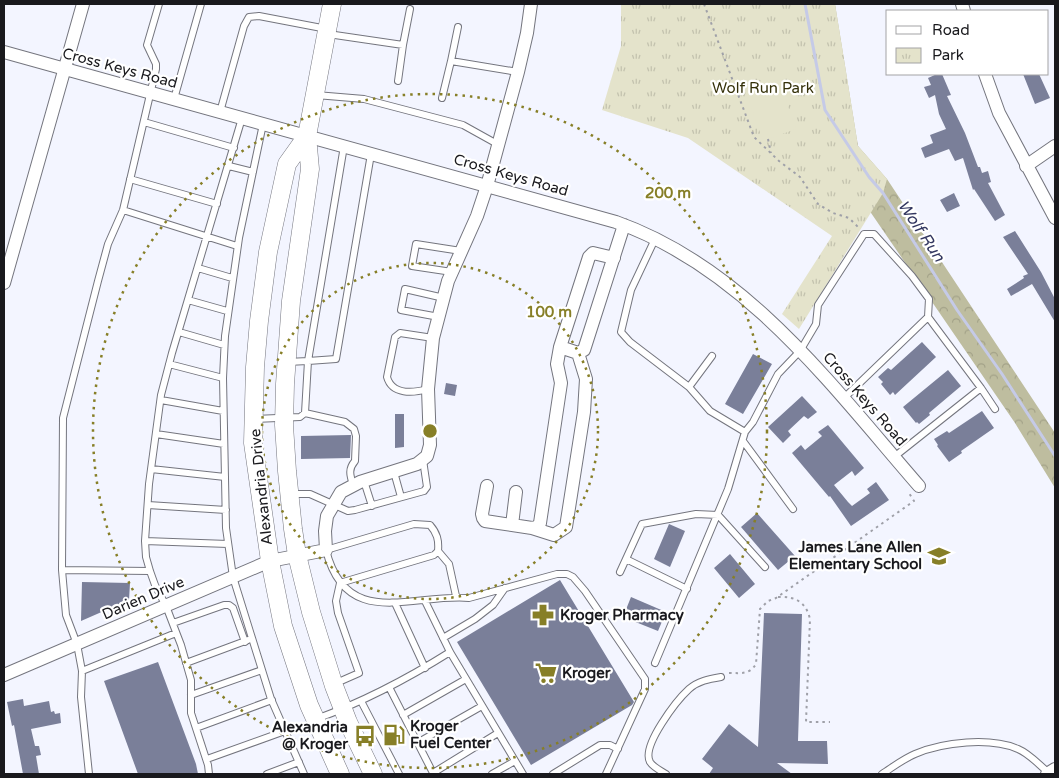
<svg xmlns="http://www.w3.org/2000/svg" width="1059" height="778" font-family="'Varela Round',sans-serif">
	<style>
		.forest { fill: url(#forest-crowns) }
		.park { fill: url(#park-tufts) }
		.pitch { fill: #e4e3cb }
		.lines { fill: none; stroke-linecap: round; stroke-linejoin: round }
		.stream { stroke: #c5cae7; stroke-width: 3 }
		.building { fill: #7a7f99 }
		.lane-casing { stroke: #74757e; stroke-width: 8 }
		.street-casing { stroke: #74757e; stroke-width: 14 }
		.secondary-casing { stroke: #74757e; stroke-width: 19 }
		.path { stroke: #9fa0a8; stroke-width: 2; stroke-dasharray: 2.5 4; stroke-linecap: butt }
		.lane { stroke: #fff; stroke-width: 6 }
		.street { stroke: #fff; stroke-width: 12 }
		.secondary { stroke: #fff; stroke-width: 18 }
		.ring { fill: none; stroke: #877f27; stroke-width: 2.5; stroke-dasharray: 2.5 5 }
		.labels { text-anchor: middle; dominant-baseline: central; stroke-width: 4.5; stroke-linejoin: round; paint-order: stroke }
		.street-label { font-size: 15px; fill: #19191d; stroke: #fff }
		.park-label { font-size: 15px; fill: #343009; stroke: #fff }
		.poi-label { font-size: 15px; font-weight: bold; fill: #19191d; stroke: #fff; text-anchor: start }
		.water-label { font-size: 16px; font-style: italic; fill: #333760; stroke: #fff }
		.centre { fill: #877f27; stroke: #fff; stroke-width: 2.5 }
		.ring-label { font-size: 15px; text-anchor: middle; font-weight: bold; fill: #877f27; stroke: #fff; stroke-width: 4.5; stroke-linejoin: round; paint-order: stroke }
	</style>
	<defs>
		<pattern id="forest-crowns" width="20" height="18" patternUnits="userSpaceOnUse" patternTransform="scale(1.25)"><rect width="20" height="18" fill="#bebd9f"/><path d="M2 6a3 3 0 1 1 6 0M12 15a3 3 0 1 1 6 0" fill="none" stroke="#a3a288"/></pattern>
		<pattern id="park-tufts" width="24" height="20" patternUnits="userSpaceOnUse" patternTransform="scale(1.25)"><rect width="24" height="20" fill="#e4e3cb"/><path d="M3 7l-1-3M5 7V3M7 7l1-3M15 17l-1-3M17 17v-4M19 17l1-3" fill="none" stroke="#c3c2ae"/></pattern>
	</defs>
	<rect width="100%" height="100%" fill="#f3f5ff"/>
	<path class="forest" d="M835 4 858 146 887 179 1055 433V488L1015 423 869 210 828 136Z"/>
	<path class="park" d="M621 4H835L858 146 887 179 883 193 799 329 782 314 832 236 688 138 602 110 621 46Z"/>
	<path class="pitch" d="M779 80 796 129 763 141 746 92Z"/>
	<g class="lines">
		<path class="stream" d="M805 4 825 110 869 177 883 193 957 310 1002 374 1055 456"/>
	</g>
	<path class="building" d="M937 74H942L951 95 947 96 965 133 978 167H980L982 173 988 171 991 182 988 183 1005 215 995 221 974 189 973 190 963 158 955 161 949 149 925 158 921 148 933 143 930 135 946 129 939 114 935 95 929 98 924 87 931 85 928 78Z
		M1023 74H1039L1050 98 1035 104Z
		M954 193 960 206 947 212 940 200Z
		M1015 231 1041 272 1055 299V322L1032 284 1011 296 1007 289 1024 278 1023 276 1028 274 1003 237Z
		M922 342 936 357 895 395 893 392 890 395 881 384 883 382 878 377 888 368 891 370Z
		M753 354 772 364 743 414 725 404Z
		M948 370 961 386 929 413 930 415 919 424 917 422 916 423 903 407Z
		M446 383 457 385 455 396 444 394Z
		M802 396 817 412 808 419 804 416 788 431 791 435 783 443 768 427Z
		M982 411 994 428 961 451 962 453 949 462 937 446 938 445 934 439 947 431 949 433Z
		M395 414H404V447L395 448Z
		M828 425 864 468 855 476 852 471 834 485 848 502 852 506 870 493 867 489 876 482 889 500 851 526 830 496 829 497 792 453 801 445 805 450 822 436 818 432Z
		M351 435 350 458 301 459V436Z
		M757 513 795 556 778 570 741 527Z
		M669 524 685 531 670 567 654 559Z
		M730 554 755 584 739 598 714 568Z
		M560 580 634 702 632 705 531 765 457 642Z
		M82 582 130 583 129 600 81 621Z
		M631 597 666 612 658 631 623 617Z
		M764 613 802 614 798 741H827L828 764 777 763 792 774H709L713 768 702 759 729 724 758 747Z
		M158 662 196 764 198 774H138L104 681Z
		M23 699 24 706 49 701 51 712 54 711 55 714 60 713 61 723 31 729 35 746H39L41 755 36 756 39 774H23L14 725 12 726 7 702Z"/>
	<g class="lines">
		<g class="lane-casing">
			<path id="lane" d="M458 27 451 61 518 72
				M328 34 403 45 410 9
				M398 81 403 45
				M316 95 364 99 463 125 499 145
				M442 98 451 61
				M174 99 201 4
				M220 112 244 26 249 17 259 16 327 29
				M144 122 234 148
				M263 124 239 238 225 336 223 378 226 528 233 577 271 699 304 774
				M229 166 253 172
				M130 179 217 204
				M123 210 237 246
				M655 239 631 290 621 332 630 342 689 387 710 411 745 432 753 422 778 374 800 351 816 324 818 305 864 234H874L912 276 929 299 928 317 844 398
				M198 268 232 278
				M452 272 412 266 416 244 461 251
				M188 300 227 311
				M439 317 401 310 405 289 444 298
				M928 317 981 388
				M179 332 224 345
				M287 362 308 361 344 146
				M169 364 223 378
				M689 387 712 356
				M428 389C413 393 392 395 387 377L395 337 400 333 433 338
				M161 400 223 411
				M305 413 345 422 354 429 356 436 355 461C348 469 350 475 353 485
				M255 419 300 417 305 413 308 361 336 359 371 154
				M156 434 224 444
				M743 441 793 509
				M894 457 981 388 995 409
				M151 469 225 477
				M394 472 401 497
				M364 481 372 506
				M290 494H310L348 511 355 510 424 491 427 487 423 460
				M148 505 226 510
				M145 541 228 544
				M626 559 687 589
				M62 570 150 571
				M620 572 642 524 696 514 718 515 765 567
				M456 596 449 564 438 551C439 540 437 533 430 525L414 524 326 550C346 631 413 593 469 598L557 574H567L573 577 585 591 645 679V689L606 774
				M425 601 450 652 523 774
				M395 603 425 668
				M173 623 224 605H229L233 608 245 642
				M443 638 475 619 493 605 505 588
				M186 663 248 640
				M655 663 728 489 745 432
				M82 671 176 633
				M334 684 359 673 338 613 336 601 340 583 434 555 438 551
				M389 687 433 773 498 733
				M191 695 262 670
				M361 701 399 774
				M403 715 466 679
				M316 719C363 702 407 679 450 652
				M196 728 272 700
				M417 743 482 706
				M207 759 285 731
				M89 774 81 697 82 671 77 644 66 615 62 570 63 418 98 281 108 244 123 210 156 69V64L147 45 159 4
				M209 774 208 765 191 713V680L181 645 166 606 155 585 150 571 146 557 145 541 149 484 161 395 172 353 242 118
				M267 774 299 762
				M492 774 515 761
				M553 774 600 745H610L618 749
				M666 774C661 771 653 767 650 762 641 746 677 700 689 689 698 681 709 679 721 677
				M882 774C893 767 903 759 915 754 943 742 990 737 1018 749 1030 754 1039 765 1049 773"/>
		</g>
		<g class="street-casing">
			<path id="street" d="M962 4 964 11
				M4 52 616 222C746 268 832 386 919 486
				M985 74 999 113 1055 218
				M1026 166 1055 146
				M4 283 83 4
				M560 347 589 257 593 253 614 258
				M487 486 482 514 483 518 485 521 532 528 537 527 540 523 561 383 557 364 560 347 578 353 584 350 624 225
				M512 525 516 492
				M532 528 554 535 566 527 584 412 586 379 578 353
				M4 675 270 561 326 550 325 531 327 516 341 492 360 482 417 464 427 456 430 445 428 389 433 338 448 281 477 216 487 186 518 72 527 33 531 4
				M1047 774 1055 769"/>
		</g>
		<g class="secondary-casing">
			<path id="secondary" d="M332 4 307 136 310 169 291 301 285 384 284 425 287 471 293 529 297 555 311 612 334 686 348 722 373 774
				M307 136 287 164 268 252 259 321 255 367 253 443 270 561 283 626 309 705 340 774"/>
		</g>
		<path class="path" d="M704 4 754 137 779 161 800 177 818 204 833 213 849 218 859 228
			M768 139 771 153
			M778 597C795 596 806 602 810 619L806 722H830
			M729 673C741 673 749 675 756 664L760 609 768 601 776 598 914 501 909 493"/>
		<use href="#lane" class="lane"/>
		<use href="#street" class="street"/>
		<use href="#secondary" class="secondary"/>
	</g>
	<g class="ring">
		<circle cx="430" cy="431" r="168"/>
		<circle cx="430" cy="431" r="337"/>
	</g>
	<defs>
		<g id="school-bare" transform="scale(1.725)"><path d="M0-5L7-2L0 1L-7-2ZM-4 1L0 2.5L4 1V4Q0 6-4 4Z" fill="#877f27" stroke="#fff" stroke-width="2.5" paint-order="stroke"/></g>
		<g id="pharmacy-bare" transform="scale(1.725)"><path d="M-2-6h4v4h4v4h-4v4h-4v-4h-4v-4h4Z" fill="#877f27" stroke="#fff" stroke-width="2.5" paint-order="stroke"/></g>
		<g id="supermarket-bare" transform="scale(1.725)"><path d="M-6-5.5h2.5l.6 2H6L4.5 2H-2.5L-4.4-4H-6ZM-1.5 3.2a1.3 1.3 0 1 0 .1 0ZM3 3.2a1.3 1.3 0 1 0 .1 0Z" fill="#877f27" stroke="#fff" stroke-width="2.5" paint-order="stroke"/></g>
		<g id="fuel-bare" transform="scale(1.725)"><path d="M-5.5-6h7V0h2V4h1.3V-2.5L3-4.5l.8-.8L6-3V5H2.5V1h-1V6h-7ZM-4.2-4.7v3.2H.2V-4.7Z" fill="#877f27" stroke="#fff" stroke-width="2.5" paint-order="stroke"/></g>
		<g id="bus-bare" transform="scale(1.725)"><path d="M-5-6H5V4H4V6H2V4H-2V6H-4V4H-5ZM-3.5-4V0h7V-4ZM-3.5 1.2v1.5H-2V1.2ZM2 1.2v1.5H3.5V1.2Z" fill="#877f27" stroke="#fff" stroke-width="2.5" paint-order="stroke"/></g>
	</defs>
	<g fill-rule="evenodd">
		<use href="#school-bare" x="939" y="556"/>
		<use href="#pharmacy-bare" x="543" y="615"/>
		<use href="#supermarket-bare" x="546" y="673"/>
		<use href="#fuel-bare" x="394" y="735"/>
		<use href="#bus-bare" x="365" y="736"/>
	</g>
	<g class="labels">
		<g class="street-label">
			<text transform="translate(120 68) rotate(15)">Cross Keys Road</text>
			<text transform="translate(511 175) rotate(16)">Cross Keys Road</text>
			<text transform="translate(865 399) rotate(49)">Cross Keys Road</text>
			<text transform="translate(261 487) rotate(-96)">Alexandria Drive</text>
			<text transform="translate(143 598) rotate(-23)">Darien Drive</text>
		</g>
		<g class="park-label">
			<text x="763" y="88">Wolf Run Park</text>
		</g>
		<g class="poi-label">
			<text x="922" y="547" text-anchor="end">James Lane Allen<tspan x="922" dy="17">Elementary School</tspan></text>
			<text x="560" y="615">Kroger Pharmacy</text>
			<text x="562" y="673">Kroger</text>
			<text x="410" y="726">Kroger<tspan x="410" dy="17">Fuel Center</tspan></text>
			<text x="348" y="727" text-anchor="end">Alexandria<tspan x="348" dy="17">@ Kroger</tspan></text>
		</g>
		<g class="water-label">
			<text transform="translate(921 231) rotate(56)">Wolf Run</text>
		</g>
	</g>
	<circle cx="430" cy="431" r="8" class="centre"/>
	<g class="ring-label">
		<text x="668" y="198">200 m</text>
		<text x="549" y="317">100 m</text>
	</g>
	<rect width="1059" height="778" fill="none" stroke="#19191d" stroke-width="10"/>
	<rect x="886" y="10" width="162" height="65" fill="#ffffff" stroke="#a3a3a5"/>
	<rect x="896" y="26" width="25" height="8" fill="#ffffff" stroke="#a3a3a5"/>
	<text x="932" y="35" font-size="15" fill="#19191d">Road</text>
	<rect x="896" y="48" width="25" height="15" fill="url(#park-tufts)" stroke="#a3a3a5"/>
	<text x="932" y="60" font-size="15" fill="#19191d">Park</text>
</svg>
